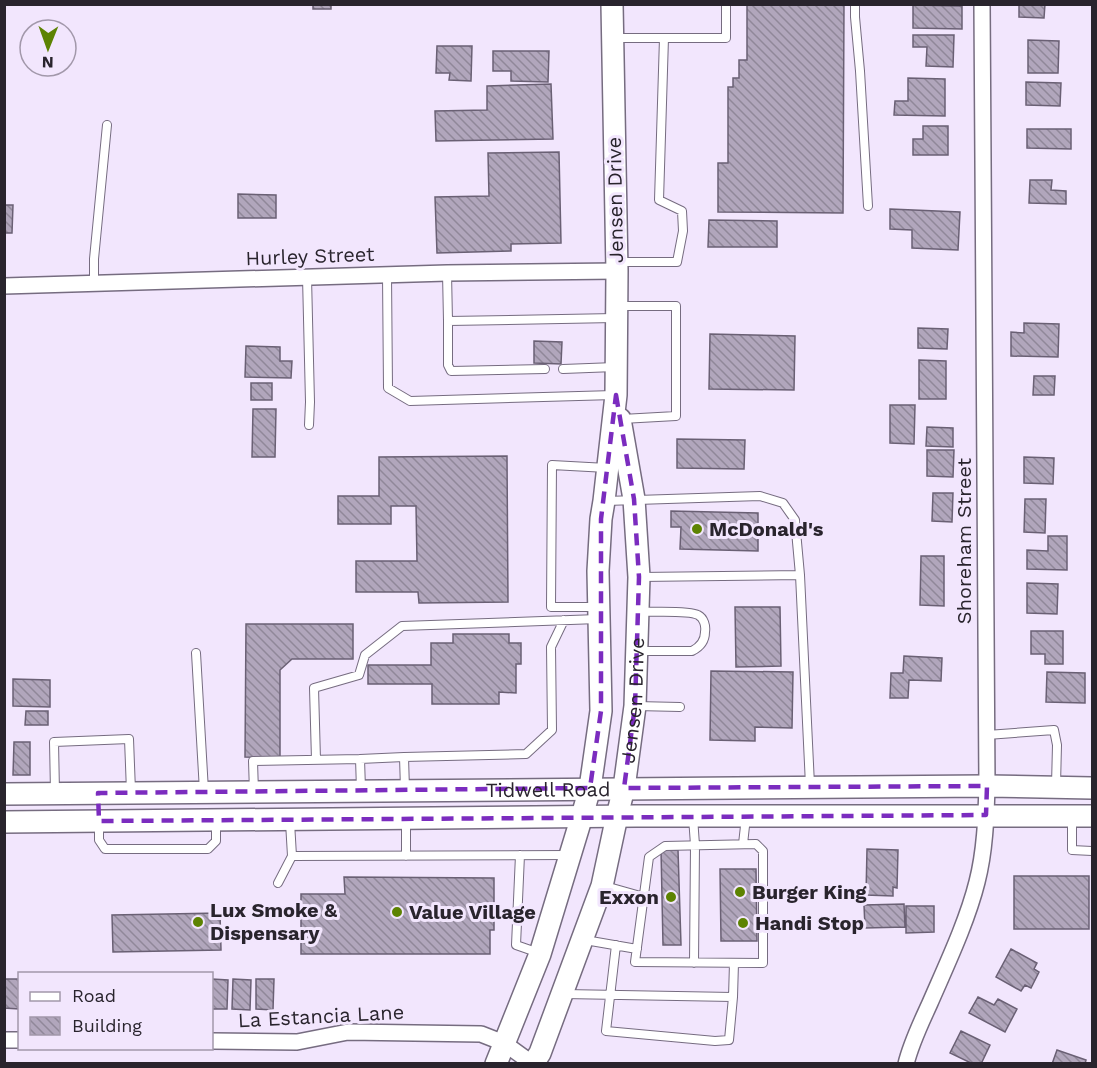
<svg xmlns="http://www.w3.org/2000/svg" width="1097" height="1068" font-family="'Work Sans',sans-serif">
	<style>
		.building { fill: url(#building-back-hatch); stroke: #6a6074; stroke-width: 1.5 }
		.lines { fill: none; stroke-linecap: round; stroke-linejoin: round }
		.service-casing { stroke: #766c80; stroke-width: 10 }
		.minor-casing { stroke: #766c80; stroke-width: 18 }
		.secondary-casing { stroke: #766c80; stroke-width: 24 }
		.service { stroke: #fff; stroke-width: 8 }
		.minor { stroke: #fff; stroke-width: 15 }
		.secondary { stroke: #fff; stroke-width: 21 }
		.marked { fill: none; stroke: #7b2cbf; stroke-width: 4.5; stroke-dasharray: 12 8; stroke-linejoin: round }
		.poi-dot { fill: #5d8302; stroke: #f2e6fd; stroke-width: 2 }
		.labels { text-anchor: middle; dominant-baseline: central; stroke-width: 6; stroke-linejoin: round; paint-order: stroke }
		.street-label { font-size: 20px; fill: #29242d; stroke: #f2e6fd }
		.poi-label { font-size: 20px; font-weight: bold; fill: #29242d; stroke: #f2e6fd; text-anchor: start }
	</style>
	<defs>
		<pattern id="building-back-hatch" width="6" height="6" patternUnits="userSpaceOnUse" patternTransform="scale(1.5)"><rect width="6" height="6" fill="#b1a6bc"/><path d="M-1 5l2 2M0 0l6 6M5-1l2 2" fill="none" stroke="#908799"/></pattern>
	</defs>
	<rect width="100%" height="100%" fill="#f2e6fd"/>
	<path class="building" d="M313 4H331V9H313Z
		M747 4H844L843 213 718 212V163H728V87H733V78H739V60H747Z
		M1019 4H1045L1044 18 1019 17Z
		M913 5 962 6V29L913 28Z
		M913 35H954L953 67 926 66 927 47H913Z
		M1028 40 1059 41 1058 73H1028Z
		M437 46H472L471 81 449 80 450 73H436Z
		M493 51H549L548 82 511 81V71H493Z
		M908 78 945 79V116L894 115 895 101H908Z
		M1026 82 1061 83 1060 106 1026 105Z
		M551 84 553 139 436 141 435 111 487 110V86Z
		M923 126H948V155H913V139H923Z
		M1027 129H1071V149L1027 148Z
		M559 152 561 243 511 244V251L437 253 435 197 489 196 488 153Z
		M1030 180H1052L1051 190 1066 191V204L1029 203Z
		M238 194 276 195V218H238Z
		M4 205H13L12 233H4Z
		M890 209 960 212 958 250 912 248V230L890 229Z
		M709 220 777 221V247H708Z
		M1024 323 1059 324 1058 357 1011 356V332L1024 333Z
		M918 328 948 329 947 349 918 348Z
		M710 334 795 336 794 390 709 389Z
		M534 341 562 342 561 364 534 363Z
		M246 346 280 347V361H292L291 378 245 377Z
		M919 360 946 361V399H919Z
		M1034 376H1055L1054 395H1033Z
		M251 383H272V400H251Z
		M890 405H915L914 444 890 443Z
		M253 409H276L275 457H252Z
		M927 427 953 428V447L926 446Z
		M677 439 745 440 744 469 677 468Z
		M927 450H954L953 477 927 476Z
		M507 456 508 602 419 603 418 592H356V561H417L416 506H391V524H338V496H379V457Z
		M1024 457 1054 458 1053 484 1024 483Z
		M933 493H953L952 522 932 521Z
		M1025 499H1046L1045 533 1024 532Z
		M671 511 758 513V551L680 549 681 527H671Z
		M1048 536H1067V570L1027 569V550L1048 551Z
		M921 556H944V606L920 605Z
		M1027 583 1058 584 1057 614 1027 613Z
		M735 607H780L781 666 736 667Z
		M246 624H353V659H292L280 670V758L245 757Z
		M1031 631H1063V664H1045V654H1031Z
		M453 634H509V643H521V664H516V693L499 692V704H432V684H368V665H431V643H453Z
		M904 656 942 658 941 681 909 680 908 698H890L891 673H903Z
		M711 671 793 672 792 728 755 727V741L710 740Z
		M1047 672 1085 673V703L1046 702Z
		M13 679 50 680V707L13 706Z
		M26 711H48V725H25Z
		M14 742H30V775H13Z
		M867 849 898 850 897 888 893 887V896L866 895Z
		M661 850H678L681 945H663Z
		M720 869H756L757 941H721Z
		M1014 876H1089V929H1014Z
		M344 877 494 878V930H490V954H301V894H345Z
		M904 904 905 927 865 928 864 905Z
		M906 906H934V932L906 933Z
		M220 913 221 950 113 952 112 915Z
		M1011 949 1037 963 1034 969 1039 972 1031 988 1025 985 1021 991 996 977Z
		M4 979H19V1009L4 1008Z
		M212 979 228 980 227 1009H212Z
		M233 979 251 980 250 1010 232 1009Z
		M256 979H274L273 1010 256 1009Z
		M978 997 994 1005 998 999 1017 1009 1005 1032 969 1013Z
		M961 1031 990 1045 981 1064H973L950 1053Z
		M1057 1050 1086 1060 1085 1064H1052Z"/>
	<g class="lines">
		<g class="service-casing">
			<path id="service" d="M855 4V17L860 71 868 206
				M614 38H726V4
				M618 262H677L683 231 682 211 659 200 664 38
				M447 273 448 321 615 318
				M387 275 388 388 410 401 614 395
				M307 277 310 402 309 425
				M94 283V259L107 125
				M619 306H676V416L622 419
				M448 321V365L451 371 545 369
				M563 369 615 367
				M606 501 760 496 783 503 795 520 800 575 810 785
				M640 577 800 575
				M597 607H551L552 465 607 468
				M639 612C651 612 689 610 698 615 704 618 706 626 705 632 705 641 700 647 692 651H639
				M196 653 204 791
				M636 706 680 707
				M987 735 1054 730 1057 745 1056 785
				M404 757 526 754 552 730 551 647 564 620
				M360 759 404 757 405 789
				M316 760 314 688 359 675 365 655 402 626 598 619
				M55 792 54 742 129 739 131 791
				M254 792 253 761 360 759 361 789
				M693 817 695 845 694 963
				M1072 819V850L1092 851
				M406 820V856
				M290 822 292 856 569 855
				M99 824V840L105 849H208L216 841V821
				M743 844 746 817
				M756 844 763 851V963L635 962 649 857 665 846Z
				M520 855 516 945 539 953
				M278 883 292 856
				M605 886 644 897
				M585 940 637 949
				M616 945 606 1031 715 1041 729 1040 733 997 734 963
				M564 994 733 997"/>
		</g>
		<g class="minor-casing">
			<path id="minor" d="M4 286 447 273 617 271
				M4 1040H20
				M212 1041 297 1042 348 1032 481 1034 504 1043 533 1064
				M906 1064C911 1043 921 1023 930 1003 946 966 967 922 977 882 985 851 986 818 987 786L982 4"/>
		</g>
		<g class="secondary-casing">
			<g id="secondary">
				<path id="s1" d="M4 794 987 786 1092 788"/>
				<path d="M4 822 636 816H1092"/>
				<path d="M496 1064 540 954 582 816 590 788 601 711 598 571 601 519 604 501 616 395 617 271 612 4"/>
				<path id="s2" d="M533 1064 540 1053 602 886 617 816 624 788 635 706 639 577 634 499 620 419"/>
			</g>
		</g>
		<use href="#service" class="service"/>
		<use href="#minor" class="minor"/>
		<use href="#secondary" class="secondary"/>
	</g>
	<path class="marked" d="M616 395 634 499 639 577 635 706 624 788 987 786 986 815 99 821 98 793 590 788 601 711V519Z"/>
	<g class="poi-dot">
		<circle cx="697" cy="529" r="6"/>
		<circle cx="740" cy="892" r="6"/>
		<circle cx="671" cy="897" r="6"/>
		<circle cx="397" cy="912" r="6"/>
		<circle cx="198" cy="922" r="6"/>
		<circle cx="743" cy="923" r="6"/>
	</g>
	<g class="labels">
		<g class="street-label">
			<text transform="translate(615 200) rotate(-91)">Jensen Drive</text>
			<text transform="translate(310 256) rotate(-2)">Hurley Street</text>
			<text transform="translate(964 541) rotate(-90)">Shoreham Street</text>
			<text stroke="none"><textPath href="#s2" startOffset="380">Jensen Drive</textPath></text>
			<text stroke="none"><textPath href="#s1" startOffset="544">Tidwell Road</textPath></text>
			<text transform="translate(321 1016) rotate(-3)">La Estancia Lane</text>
		</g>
		<g class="poi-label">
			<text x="709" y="529">McDonald's</text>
			<text x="752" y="892">Burger King</text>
			<text x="659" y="897" text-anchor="end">Exxon</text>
			<text x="210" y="910">Lux Smoke &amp;<tspan x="210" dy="23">Dispensary</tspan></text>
			<text x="409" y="912">Value Village</text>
			<text x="755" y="923">Handi Stop</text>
		</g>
	</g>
	<rect width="1097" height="1068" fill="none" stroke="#29242d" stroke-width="12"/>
	<rect x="18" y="972" width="195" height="78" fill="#f2e6fd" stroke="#a298aa" stroke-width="1.5"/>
	<rect x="30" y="992" width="30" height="9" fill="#ffffff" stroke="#a298aa" stroke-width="1.5"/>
	<text x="72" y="1002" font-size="18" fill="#29242d">Road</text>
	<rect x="30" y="1017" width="30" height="18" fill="url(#building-back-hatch)" stroke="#a298aa" stroke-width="1.5"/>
	<text x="72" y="1032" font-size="18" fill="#29242d">Building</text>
	<g transform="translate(48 48) rotate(181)"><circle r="28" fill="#f2e6fd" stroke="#a298aa" stroke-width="1.5"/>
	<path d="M0-4.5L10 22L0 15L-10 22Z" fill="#5d8302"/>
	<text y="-9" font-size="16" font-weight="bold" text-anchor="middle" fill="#29242d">N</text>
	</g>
</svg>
